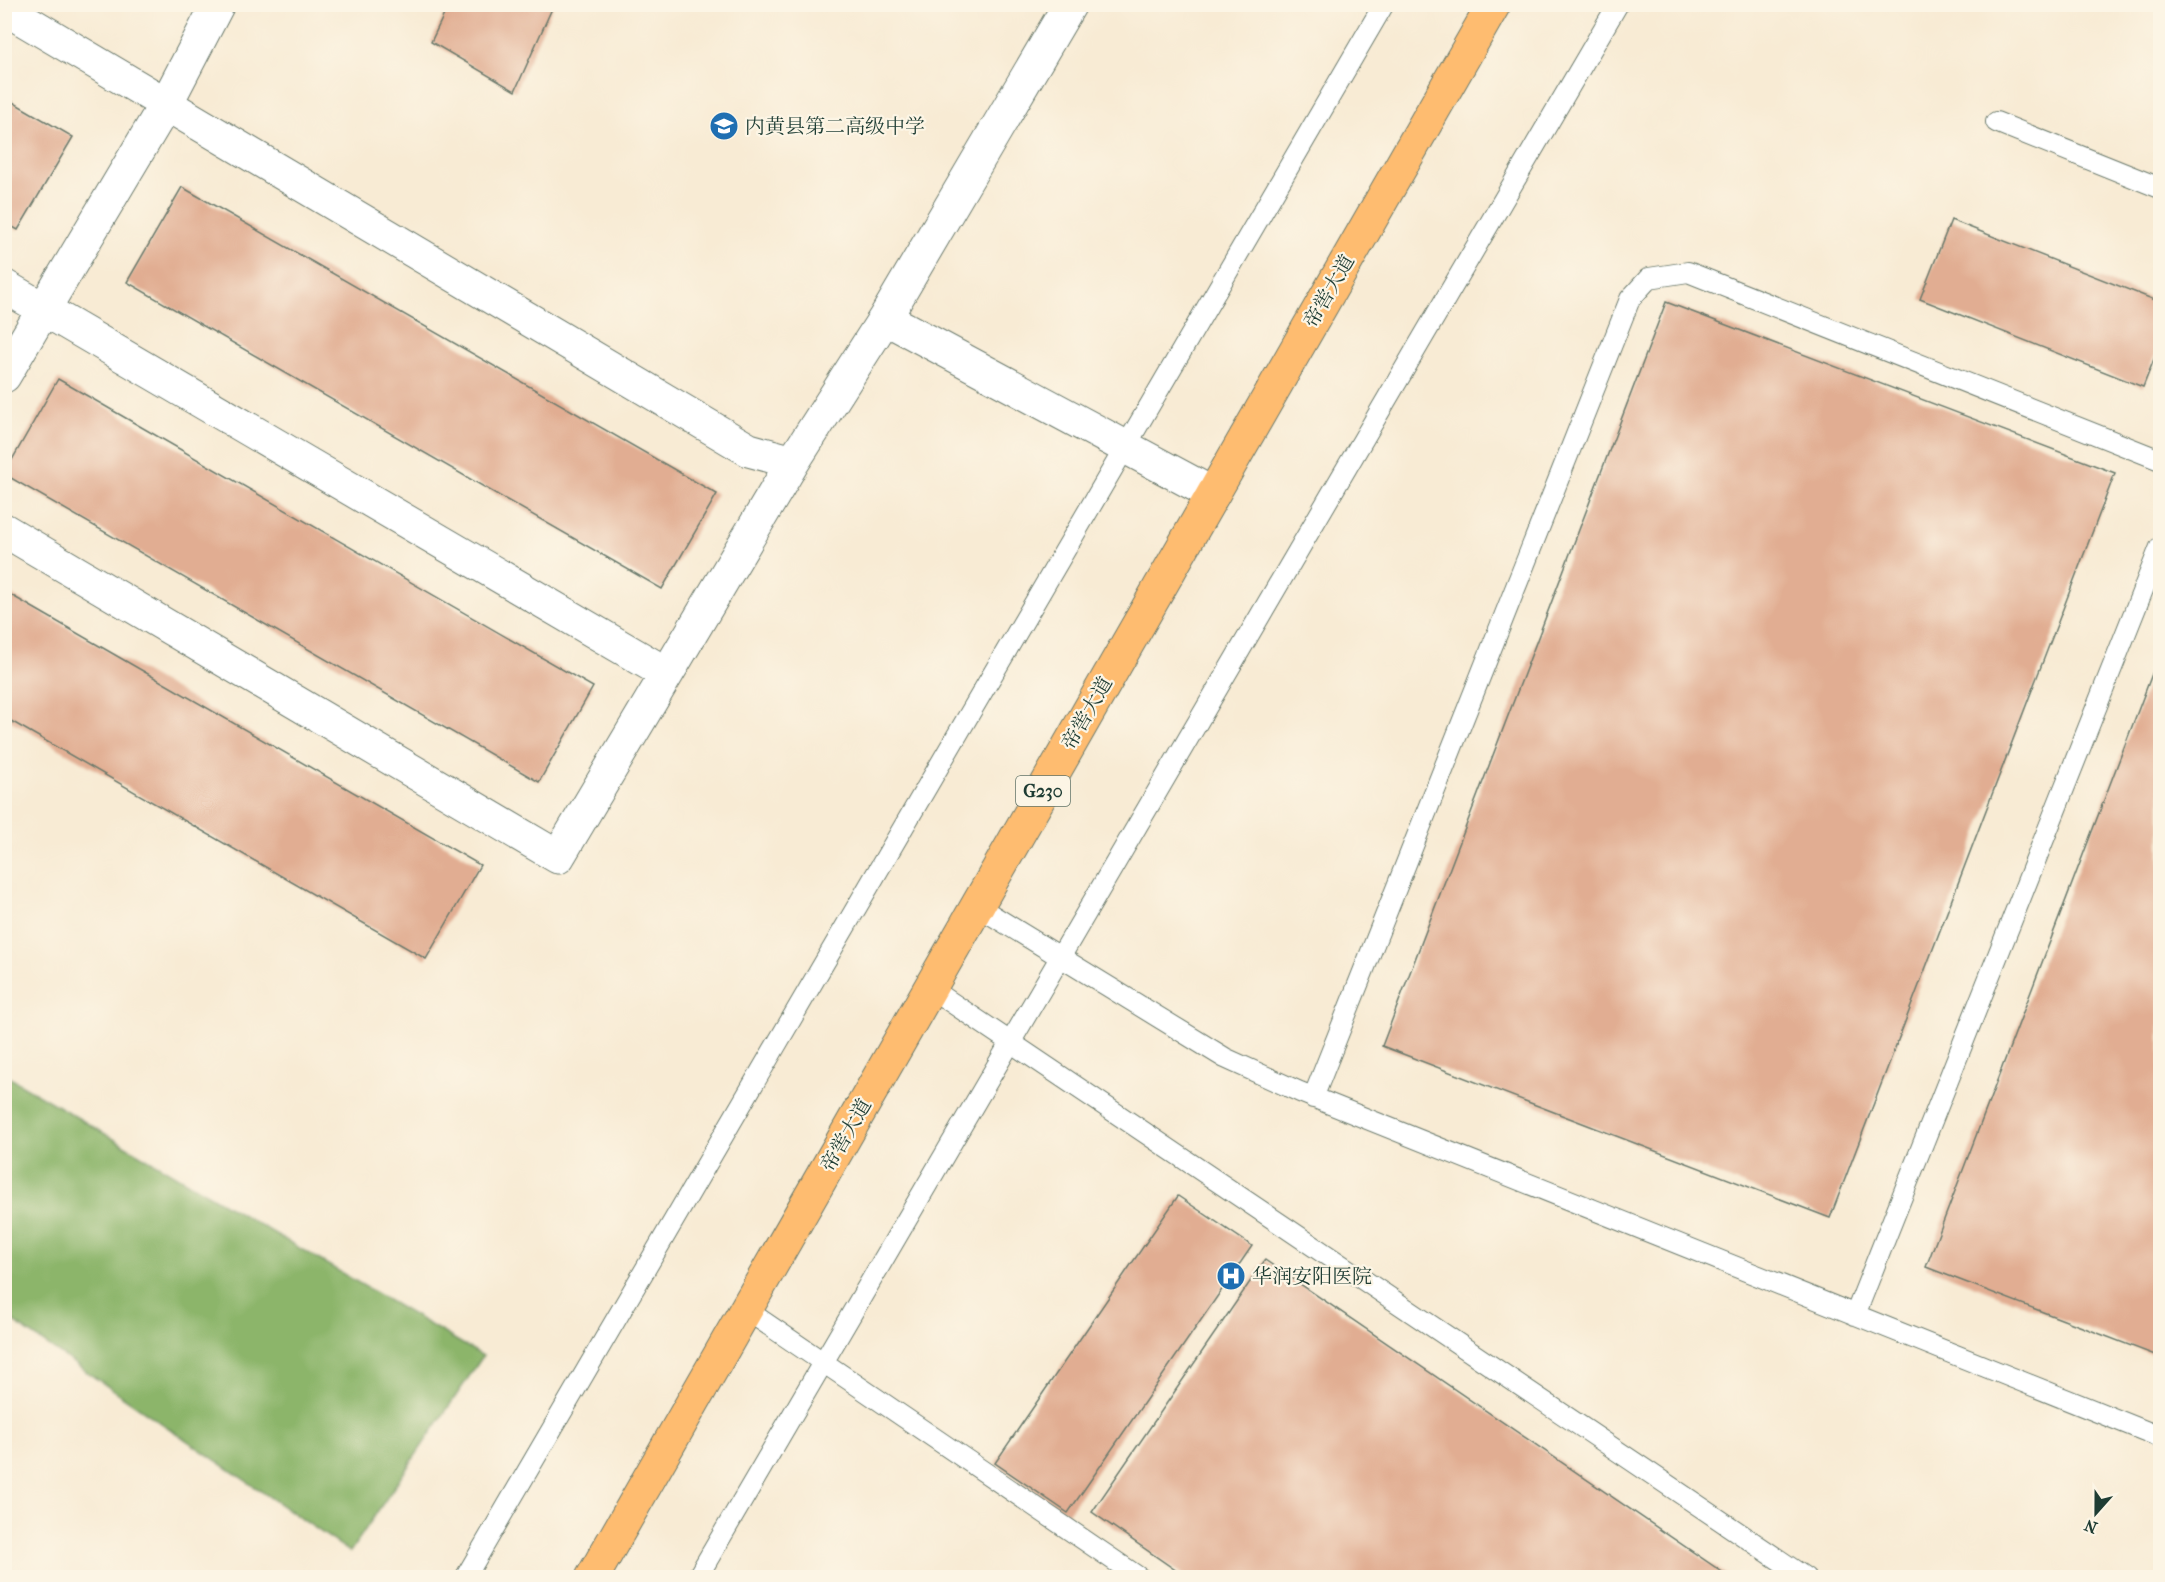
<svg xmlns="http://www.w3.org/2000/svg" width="2165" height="1582" font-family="'IM FELL French Canon','Noto Serif SC',serif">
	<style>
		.forest { fill: #8cb56b; stroke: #567950; stroke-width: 1.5 }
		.building { fill: #e1ad92 }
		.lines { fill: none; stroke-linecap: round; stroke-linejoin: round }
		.lane-casing { stroke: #6b7a6c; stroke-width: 22 }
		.street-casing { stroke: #6b7a6c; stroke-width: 35 }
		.highway-casing { stroke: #6b7a6c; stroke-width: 35 }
		.lane { stroke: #fff; stroke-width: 20 }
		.street { stroke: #fff; stroke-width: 33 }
		.highway { stroke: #febc70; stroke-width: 33 }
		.labels { text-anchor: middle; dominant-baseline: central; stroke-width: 4.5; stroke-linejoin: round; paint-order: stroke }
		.shield { fill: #fcf5e5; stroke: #617469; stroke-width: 1.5 }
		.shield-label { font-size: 18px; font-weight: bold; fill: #1f3d34 }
		.poi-label { font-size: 20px; fill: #1f3d34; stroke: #fcf5e5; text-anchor: start }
		.street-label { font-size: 20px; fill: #1f3d34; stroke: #fcf5e5 }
	</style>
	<rect width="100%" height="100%" fill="#fcf5e5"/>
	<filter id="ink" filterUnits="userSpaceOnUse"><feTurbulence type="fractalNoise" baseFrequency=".0167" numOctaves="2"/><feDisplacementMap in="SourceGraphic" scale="12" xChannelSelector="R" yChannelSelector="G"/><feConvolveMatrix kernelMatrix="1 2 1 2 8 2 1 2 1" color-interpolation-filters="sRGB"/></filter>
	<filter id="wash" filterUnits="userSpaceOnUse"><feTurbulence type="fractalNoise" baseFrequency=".008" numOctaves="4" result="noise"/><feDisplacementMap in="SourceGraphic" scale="24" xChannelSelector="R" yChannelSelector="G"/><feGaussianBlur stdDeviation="1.35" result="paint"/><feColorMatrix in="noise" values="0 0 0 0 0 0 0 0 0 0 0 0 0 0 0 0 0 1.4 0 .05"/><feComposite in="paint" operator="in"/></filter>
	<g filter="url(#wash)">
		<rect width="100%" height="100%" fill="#f8ebd4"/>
		<path class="forest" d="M5 1075 483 1356 350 1552 5 1316Z"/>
		<g id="blocks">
			<path class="building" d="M449 4H554L515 91 431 42Z
				M4 97 73 137 18 230 4 222Z
				M182 187 717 494 662 589 127 282Z
				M1951 220 2160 302V344L2143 387 1920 299Z
				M1666 302 2115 473 1830 1218 1382 1046Z
				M58 379 593 687 539 782 4 474Z
				M4 591 480 865 426 959 4 717Z
				M2160 653V1357L1926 1267Z
				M1178 1196 1252 1246 1068 1513 995 1463Z
				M1265 1260 1731 1578H1187L1092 1512Z"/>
		</g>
	</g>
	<g filter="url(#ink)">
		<use href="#blocks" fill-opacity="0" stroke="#6b7a6c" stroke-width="1.5"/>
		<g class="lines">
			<g class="lane-casing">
				<path id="lane" d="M1996 122 2160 188
					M977 906 1225 1058 1300 1092 2160 1437
					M930 988 1806 1578
					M1313 1098 1630 299 1649 278 1688 272 2160 460
					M745 1309 1140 1578
					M1855 1315 2160 547
					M465 1578 1384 4
					M697 1578 1618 4"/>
			</g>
			<g class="street-casing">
				<path id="street" d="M4 8 749 450 793 462 885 318 1213 494
					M4 286 667 674
					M885 318 1070 4
					M4 376 166 104 218 4
					M4 530 558 857 793 462"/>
			</g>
			<g class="highway-casing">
				<path id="highway" d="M592 1578 1494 4"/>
			</g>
			<use href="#lane" class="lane"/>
			<use href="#street" class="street"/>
			<use href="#highway" class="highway"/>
		</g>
	</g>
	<defs>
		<g id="school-disc" transform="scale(1.5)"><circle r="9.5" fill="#1f6fb2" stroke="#fcf5e5"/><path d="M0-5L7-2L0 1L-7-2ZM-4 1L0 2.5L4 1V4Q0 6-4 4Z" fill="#fff"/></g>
		<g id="hospital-disc" transform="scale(1.5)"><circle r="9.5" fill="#1f6fb2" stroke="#fcf5e5"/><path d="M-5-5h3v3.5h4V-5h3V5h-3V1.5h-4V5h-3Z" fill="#fff"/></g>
	</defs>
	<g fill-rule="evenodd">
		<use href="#school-disc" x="724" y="126"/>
		<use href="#hospital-disc" x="1231" y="1276"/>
	</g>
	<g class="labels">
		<rect class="shield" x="1016" y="776" width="54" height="30" rx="4.5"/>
		<g class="shield-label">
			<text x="1043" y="791">G230</text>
		</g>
		<g class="poi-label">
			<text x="745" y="126">内黄县第二高级中学</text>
			<text x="1252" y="1276">华润安阳医院</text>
		</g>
		<g class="street-label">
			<text transform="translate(1329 291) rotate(-60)">帝喾大道</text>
			<text transform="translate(1087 713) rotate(-60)">帝喾大道</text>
			<text transform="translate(846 1135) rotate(-60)">帝喾大道</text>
		</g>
	</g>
	<rect width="2165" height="1582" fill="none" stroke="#fcf5e5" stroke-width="24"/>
	<g transform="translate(2096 1513) rotate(201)" stroke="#fcf5e5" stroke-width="4.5" paint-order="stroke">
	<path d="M0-4.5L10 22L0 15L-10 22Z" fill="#1f3d34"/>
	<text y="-9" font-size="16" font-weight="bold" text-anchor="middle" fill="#1f3d34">N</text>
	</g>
</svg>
